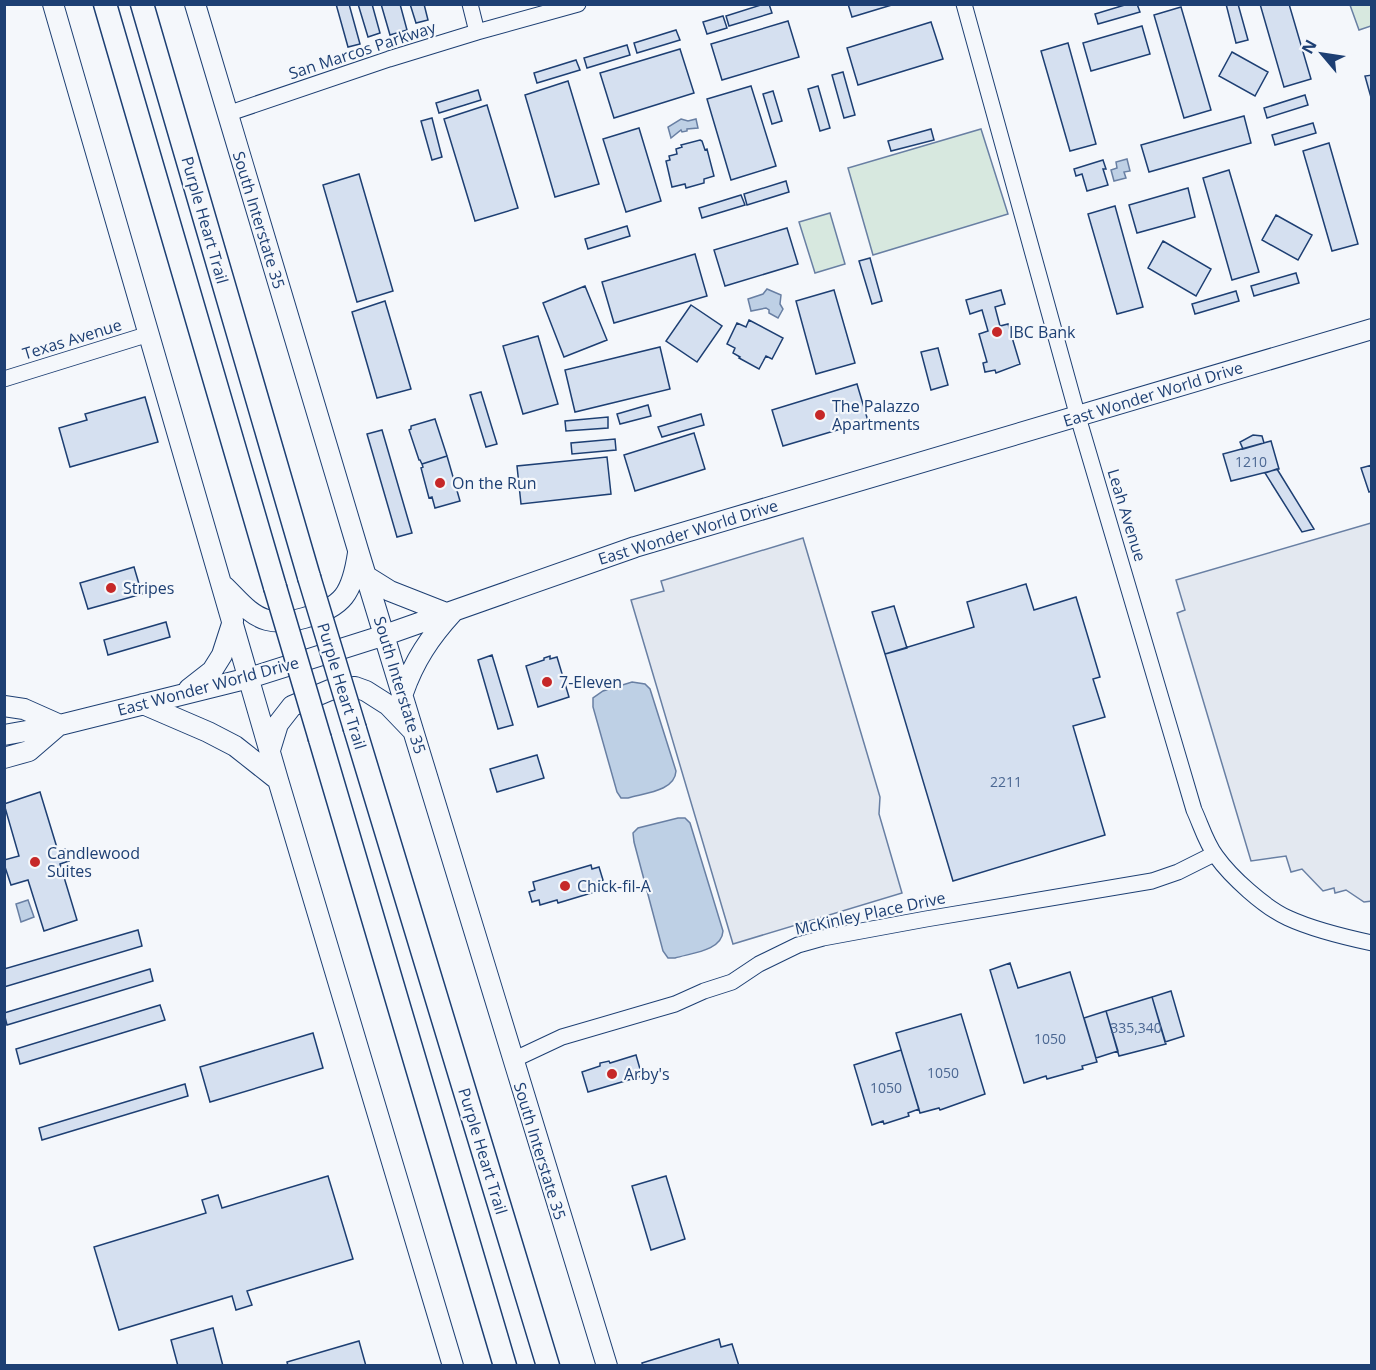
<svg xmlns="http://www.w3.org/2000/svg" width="1376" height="1370" font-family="'Open Sans',sans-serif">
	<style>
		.green { fill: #d7e8df; stroke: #687fa3; stroke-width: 1.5 }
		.parking { fill: #e3e8f0; stroke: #687fa3; stroke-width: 1.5 }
		.water { fill: #bed0e5; stroke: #687fa3; stroke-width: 1.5 }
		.building { fill: #d5e0f0; stroke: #1d3f73; stroke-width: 1.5 }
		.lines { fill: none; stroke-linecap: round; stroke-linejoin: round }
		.minor-casing { stroke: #1d3f73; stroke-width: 17 }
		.major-casing { stroke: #1d3f73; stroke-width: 22 }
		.highway-casing { stroke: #1d3f73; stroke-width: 25 }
		.minor { stroke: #f4f7fb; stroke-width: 15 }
		.major { stroke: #f4f7fb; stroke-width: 20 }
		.highway { stroke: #f4f7fb; stroke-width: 22 }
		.highway-bridge-casing { stroke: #1d3f73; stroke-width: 25; stroke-linecap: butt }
		.highway-bridge { stroke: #f4f7fb; stroke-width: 22 }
		.poi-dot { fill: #c62828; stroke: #f4f7fb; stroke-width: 2 }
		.labels { text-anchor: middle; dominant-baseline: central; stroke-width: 4.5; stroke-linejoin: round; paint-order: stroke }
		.number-label { font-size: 14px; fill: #4b6792 }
		.street-label { font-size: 16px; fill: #1d3f73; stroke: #f4f7fb }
		.poi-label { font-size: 16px; fill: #1d3f73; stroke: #f4f7fb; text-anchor: start }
	</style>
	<rect width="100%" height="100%" fill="#f4f7fb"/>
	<path class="green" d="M1350 5H1371V26L1359 30Z
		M981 129 1008 214 873 255 848 168Z
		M830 213 845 264 815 273 799 222Z"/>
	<path class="parking" d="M1371 523 1372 901 1364 902 1346 890 1335 893 1334 888 1323 891 1302 869 1291 872 1286 856 1251 861 1177 613 1185 610 1176 580Z
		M803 538 880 797 879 814 902 893 733 944 631 600 664 591 661 581Z"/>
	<path class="water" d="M681 119 688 121 696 119 698 128 687 129V131L682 132 681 130 671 138 668 127Z
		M1127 159 1130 171 1124 172 1126 178 1114 181 1111 170 1117 168 1116 162Z
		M767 289 781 295 780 304 783 309 778 318 769 313V310L766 308 751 311 748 299 763 294Z
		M632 682 645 684 650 689 676 771C675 791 645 793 628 798H621L617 792 593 707V698L603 691Z
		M678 818H685L690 823 723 931C722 951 691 953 675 958H668L663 951 634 842 633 833 638 828Z
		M28 900 34 917 21 922 16 904Z"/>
	<path class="building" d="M336 4H349L360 44 348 47Z
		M358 4H372L380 33 368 37Z
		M381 4H400L407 30 390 35Z
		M410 4H424L428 20 416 23Z
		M764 4H769L772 13 729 26 726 16Z
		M848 4H895L852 17Z
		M1128 4H1137L1140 12 1098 24 1095 14Z
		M1226 4H1238L1248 40 1236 43Z
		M1260 4H1289L1311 79 1284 87Z
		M1181 7 1211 110 1184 118 1154 15Z
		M723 16 727 28 707 34 703 22Z
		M788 21 799 57 722 80 711 44Z
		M931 22 943 59 858 85 847 48Z
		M1142 26 1150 54 1091 71 1083 43Z
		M676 30 680 40 637 53 634 43Z
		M1068 43 1096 144 1070 151 1041 51Z
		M627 45 630 55 587 68 584 58Z
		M680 49 694 93 614 118 600 73Z
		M1232 52 1268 72 1255 96 1219 76Z
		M576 60 580 70 537 83 534 73Z
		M843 72 855 115 844 118 832 75Z
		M1372 75V101L1365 76Z
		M568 81 599 184 555 197 525 95Z
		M751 86 776 166 731 180 707 99Z
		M818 86 830 128 820 131 808 89Z
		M478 90 481 100 439 113 436 103Z
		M773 91 782 121 772 124 763 94Z
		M1305 95 1308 105 1267 118 1264 108Z
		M487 105 518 208 475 221 444 119Z
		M1244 116 1251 143 1149 172 1141 145Z
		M432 118 442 157 432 160 421 121Z
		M1313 123 1316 133 1275 145 1272 135Z
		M639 128 661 201 626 212 603 139Z
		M931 129 934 140 891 151 888 141Z
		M700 140 702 141 705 150 707 149 714 176 704 179V183L686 188 685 184 672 187 666 161 670 160 669 156 677 154 676 149 682 147 681 145Z
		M1329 143 1358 244 1332 251 1303 151Z
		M1103 160 1106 169H1103L1108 185 1087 191 1082 174 1076 176 1074 169Z
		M1229 170 1259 272 1232 280 1203 178Z
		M359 174 393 291 357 302 323 185Z
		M786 181 789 192 747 205 744 194Z
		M1188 188 1195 217 1137 233 1129 205Z
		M741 195 745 205 702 218 699 208Z
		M1115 206 1143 307 1117 314 1088 214Z
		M1276 215 1312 235 1298 260 1262 240Z
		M627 226 630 236 588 249 585 239Z
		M787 228 798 264 725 286 714 250Z
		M1163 241 1211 269 1196 296 1148 268Z
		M695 254 707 296 614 323 602 282Z
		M870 258 882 301 872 304 859 261Z
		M1296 273 1299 283 1254 296 1251 286Z
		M585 286 607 340 564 357 543 303Z
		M834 290 855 363 816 374 796 301Z
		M1001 290 1005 304 995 307 1000 326 1008 324 1020 364 996 373 995 370 985 372 983 363 987 362 979 334 988 331 982 310 970 314 966 300Z
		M1236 291 1239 301 1195 314 1192 304Z
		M385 301 411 389 377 398 352 312Z
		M691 305 722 326 697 362 666 341Z
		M749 320 783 338 772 359 766 356 759 369 739 358 740 357 733 353 735 348 727 344 737 323 746 327Z
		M538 336 558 404 523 414 503 346Z
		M660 347 670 389 575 412 565 370Z
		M938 348 948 385 931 390 921 352Z
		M857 384 868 421 783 446 772 410Z
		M481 392 497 444 486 447 470 395Z
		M145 397 158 442 70 467 59 428 87 420 85 414Z
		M648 405 651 416 620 424 617 414Z
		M701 414 704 425 662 437 658 427Z
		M608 417V428L566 431 565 421Z
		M435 419 447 456 422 464 420 460H419L409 430 411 429V426Z
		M382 430 412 533 397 537 367 434Z
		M694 433 705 469 635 491 624 455Z
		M1253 435 1262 436 1264 443 1243 449 1240 442Z
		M615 439 616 450 572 454 571 443Z
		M1271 441 1279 469 1231 481 1223 454Z
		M447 456 460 501 435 508 432 497 429 498 421 468 423 467 422 464Z
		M607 457 611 494 521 504 517 466Z
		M1372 465V491L1369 492 1361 468Z
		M1277 469 1314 529 1302 532 1265 473Z
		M134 567 142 594 88 609 80 583Z
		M1026 584 1034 610 1076 597 1100 677 1093 679 1105 717 1073 726 1105 835 953 881 885 654 974 627 967 602Z
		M894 606 907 648 885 654 872 612Z
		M166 622 170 637 108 655 104 640Z
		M492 655 513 725 498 729 478 660Z
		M550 656V659L557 657 569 697 538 707 526 666 544 660V658Z
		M537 755 544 778 497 792 490 769Z
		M40 792 58 851 65 849 69 861 60 864 77 920 44 931 28 880 11 885 4 864V860L19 856 4 804Z
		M591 865 592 869 599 867 603 880 595 883 598 891 558 903 557 900 540 905 539 900 532 902 529 892 535 890 533 882Z
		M138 930 142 946 4 987V969Z
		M1010 963 1018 988 1070 972 1097 1062 1082 1066 1083 1069 1047 1079 1046 1076 1024 1083 990 970Z
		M150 969 153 981 7 1025 4 1013Z
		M1171 991 1184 1036 1165 1042 1152 997Z
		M1152 997 1166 1044 1119 1056 1106 1011Z
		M160 1005 165 1020 20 1064 16 1049Z
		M1106 1011 1118 1051 1096 1058 1084 1018Z
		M961 1014 985 1094 940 1110 939 1108 920 1113 896 1033Z
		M313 1033 323 1068 210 1102 200 1067Z
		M901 1050 919 1109 908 1113 909 1116 884 1124 883 1121 872 1125 854 1065Z
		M636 1055 642 1076 588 1092 582 1072 600 1066V1063L609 1061 610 1063Z
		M185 1084 188 1096 42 1140 39 1128Z
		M328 1176 353 1259 247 1291 252 1305 236 1310 232 1296 119 1330 94 1247 206 1213 202 1200 218 1195 222 1208Z
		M666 1176 685 1239 651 1250 632 1186Z
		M213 1328 223 1366H178L171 1340Z
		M719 1339 721 1347 732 1344 739 1366H643L642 1363Z
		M359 1341 366 1366H288L287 1362Z"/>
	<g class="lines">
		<g class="minor-casing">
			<path id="minor" d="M470 4 477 32
				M964 4 1078 417 1194 810C1201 825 1206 843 1216 856 1231 877 1264 907 1288 918 1314 930 1344 937 1372 943
				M227 114 389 59 477 32 578 4
				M4 379 149 334
				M513 1060 562 1037 675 1004 704 991 732 982 759 964 798 945 823 938 926 919 1152 881 1178 872 1214 854"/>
		</g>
		<g class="major-casing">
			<path id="major" d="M53 4 278 780 453 1366
				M195 4 358 550 607 1366
				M366 576 390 591 446 613
				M224 586C237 598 249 615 267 620 278 623 293 621 304 618 344 607 352 593 358 553
				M189 689 212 671 222 655 233 621
				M403 693C414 661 430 637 453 612
				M143 704 208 732 235 746 278 780
				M4 706 24 709 60 725
				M4 735 60 725 249 678 385 635 635 547 1372 329
				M270 750 278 724 292 706 330 690 355 687 366 691 388 705 412 730
				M4 758 29 751 58 726"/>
		</g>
		<g class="highway-casing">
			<path id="highway" d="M105 4 275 587
				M142 4 309 577
				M355 729 548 1366
				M320 739 505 1366"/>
		</g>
		<use href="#minor" class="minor"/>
		<use href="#major" class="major"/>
		<use href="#highway" class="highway"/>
		<g class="highway-bridge-casing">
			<path id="highway-bridge" d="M309 577 355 729
				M275 587 320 739"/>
		</g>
		<use href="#highway-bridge" class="highway-bridge"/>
	</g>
	<g class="poi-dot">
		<circle cx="997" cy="332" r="6"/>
		<circle cx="820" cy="415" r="6"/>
		<circle cx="440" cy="483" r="6"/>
		<circle cx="111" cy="588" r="6"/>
		<circle cx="547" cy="682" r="6"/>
		<circle cx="35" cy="862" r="6"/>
		<circle cx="565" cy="886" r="6"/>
		<circle cx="612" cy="1074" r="6"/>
	</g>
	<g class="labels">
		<g class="number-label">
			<text x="1251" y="461">1210</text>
			<text x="1006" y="781">2211</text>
			<text x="1136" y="1027">335,340</text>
			<text x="1050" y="1038">1050</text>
			<text x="943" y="1072">1050</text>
			<text x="886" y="1087">1050</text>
		</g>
		<g class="street-label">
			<text transform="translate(362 50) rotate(-18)">San Marcos Parkway</text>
			<text transform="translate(205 220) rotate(74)">Purple Heart Trail</text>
			<text transform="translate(259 220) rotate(73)">South Interstate 35</text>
			<text transform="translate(72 339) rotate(-17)">Texas Avenue</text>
			<text transform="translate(1153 394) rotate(-17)">East Wonder World Drive</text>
			<text transform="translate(1127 515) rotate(73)">Leah Avenue</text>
			<text transform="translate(688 532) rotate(-17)">East Wonder World Drive</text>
			<text transform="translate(400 685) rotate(73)">South Interstate 35</text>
			<text transform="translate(208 686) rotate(-15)">East Wonder World Drive</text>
			<text transform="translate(342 686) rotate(73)">Purple Heart Trail</text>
			<text transform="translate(870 913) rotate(-12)">McKinley Place Drive</text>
			<text transform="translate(483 1151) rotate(73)">Purple Heart Trail</text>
			<text transform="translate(540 1151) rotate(73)">South Interstate 35</text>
		</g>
		<g class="poi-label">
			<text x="1009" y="332">IBC Bank</text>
			<text x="832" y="406">The Palazzo<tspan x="832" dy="18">Apartments</tspan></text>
			<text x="452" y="483">On the Run</text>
			<text x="123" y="588">Stripes</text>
			<text x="559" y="682">7-Eleven</text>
			<text x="47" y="853">Candlewood<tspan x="47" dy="18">Suites</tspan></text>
			<text x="577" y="886">Chick-fil-A</text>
			<text x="624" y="1074">Arby's</text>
		</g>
	</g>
	<rect width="1376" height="1370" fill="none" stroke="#1d3f73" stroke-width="12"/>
	<g transform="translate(1322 54) rotate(299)" stroke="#f4f7fb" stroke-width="4.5" paint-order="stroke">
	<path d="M0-4.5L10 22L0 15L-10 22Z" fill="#1d3f73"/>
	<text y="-9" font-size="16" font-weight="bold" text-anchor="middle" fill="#1d3f73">N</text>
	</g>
</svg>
